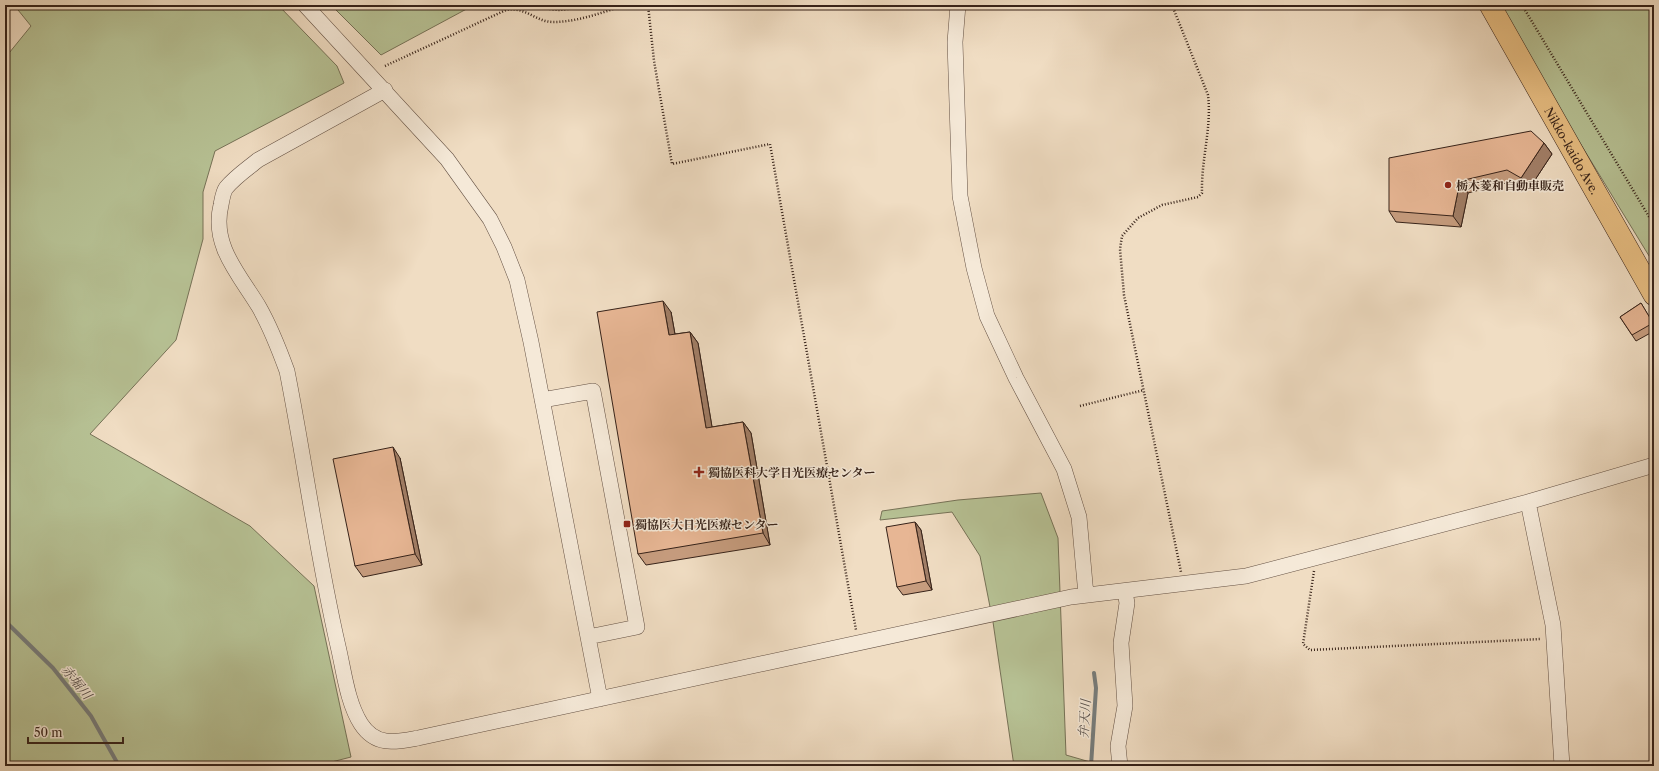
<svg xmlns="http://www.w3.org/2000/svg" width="1659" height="771" font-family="'Libre Caslon Text','Noto Serif JP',serif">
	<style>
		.green { fill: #b7c295; stroke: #767257 }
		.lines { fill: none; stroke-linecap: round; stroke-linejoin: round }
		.stream { stroke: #767d7d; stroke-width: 4 }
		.minor-casing { stroke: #645144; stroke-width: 16 }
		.highway-casing { stroke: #362219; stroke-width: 22 }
		.path { stroke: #362219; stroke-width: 2.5; stroke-dasharray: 1 2; stroke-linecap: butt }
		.minor { stroke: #f5e9d8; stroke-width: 15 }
		.highway { stroke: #e8be82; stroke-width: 21 }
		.wall { fill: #c79d7f; stroke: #362219 }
		.shaded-wall { fill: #a27f68; stroke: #362219 }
		.building { fill: #e7b694; stroke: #362219 }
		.poi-dot { fill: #8f2418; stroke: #f5e9d8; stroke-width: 1.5 }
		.labels { text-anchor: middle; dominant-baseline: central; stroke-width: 3; stroke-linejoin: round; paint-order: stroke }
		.street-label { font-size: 12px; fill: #362219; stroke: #f5e9d8 }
		.poi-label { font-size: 12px; font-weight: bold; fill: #362219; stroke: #f5e9d8; text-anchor: start }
		.water-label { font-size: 13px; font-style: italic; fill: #564f4b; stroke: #f5e9d8 }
	</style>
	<rect width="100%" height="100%" fill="#f0ddc3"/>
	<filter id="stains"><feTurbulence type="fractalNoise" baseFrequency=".005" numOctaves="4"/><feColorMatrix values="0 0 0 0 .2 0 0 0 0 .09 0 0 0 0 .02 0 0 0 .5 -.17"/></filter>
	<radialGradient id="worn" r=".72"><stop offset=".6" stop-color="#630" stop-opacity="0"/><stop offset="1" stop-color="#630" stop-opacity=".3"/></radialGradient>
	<path class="green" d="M14 5H278L337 66 344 83 215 151 203 192V239L176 340 90 434 250 526 314 586 351 757 316 766H5V653L8 651 5 647V58L31 26Z
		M331 5H474L381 55Z
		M1500 5H1654V264L1553 99Z
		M1041 493 1058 538 1066 755 1104 766H1014L993 622 980 556 952 512 880 520 882 511 958 500Z"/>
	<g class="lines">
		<path class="stream" d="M5 621 53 668 91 716 119 766
			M1091 766 1096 688 1094 673"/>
		<g class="minor-casing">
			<path id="minor" d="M305 5 447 159 490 219 504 247 517 280 531 342 600 699
				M958 5 955 42 960 196 974 268 987 316 1016 378 1064 469 1079 517 1086 595
				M385 90 258 160C247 169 235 177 226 188 223 192 222 200 221 205 211 246 240 275 259 307 271 328 279 349 287 371 305 462 317 555 338 646 344 671 347 702 361 724 376 747 396 742 418 738L1071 597 1246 576 1528 502 1654 465
				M542 400 593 391 637 627 588 637
				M1528 502 1553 625 1562 766
				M1120 766 1118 746 1125 706 1121 643 1127 603 1125 592"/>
		</g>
		<g class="highway-casing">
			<g id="highway">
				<path id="s1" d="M1490 5 1654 295"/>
			</g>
		</g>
		<path class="path" d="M535 5C557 12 562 11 584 5
			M648 5 654 61 672 164 770 144 856 630
			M1172 5 1208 95C1212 127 1201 160 1202 193L1198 197 1162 205 1138 218 1122 236 1120 249 1124 295 1181 572
			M1522 5 1654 225
			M385 66 506 10C525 6 536 22 553 22 578 22 603 12 626 5
			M1080 406 1144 390
			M1314 571 1303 644 1310 650 1541 639"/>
		<use href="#minor" class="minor"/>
		<use href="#highway" class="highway"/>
	</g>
	<path class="wall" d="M1544 143 1552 154 1529 189 1514 181 1468 193 1461 227 1396 222 1389 211Z
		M1641 303 1654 325V331L1636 341 1620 317Z
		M671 312 675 334 690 332 698 343 712 427 743 422 751 433 770 545 646 565 638 554Z
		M400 458 422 565 363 577 355 566Z
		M915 522 921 530 932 590 903 595 897 587Z"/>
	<path class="shaded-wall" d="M1544 143 1552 154 1529 189 1521 178Z
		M1460 181 1468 193 1461 227 1453 216Z
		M663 301 671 312 677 346 669 335Z
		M690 332 698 343 714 439 706 428Z
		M743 422 751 433 770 545 763 533Z
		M393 447 400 458 422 565 415 554Z
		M915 522 921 530 932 590 926 581Z"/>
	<path class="building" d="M1531 131 1544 143 1521 178 1507 170 1460 181 1453 216 1389 211V158Z
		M663 301 669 335 690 332 706 428 743 422 763 533 638 554 597 312Z
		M1641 303 1653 323 1632 335 1620 317Z
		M393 447 415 554 355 566 333 459Z
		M915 522 926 581 897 587 886 527Z"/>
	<g class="poi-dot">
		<circle cx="1448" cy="185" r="4"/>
		<path d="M697 466h4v4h4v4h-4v4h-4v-4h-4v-4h4z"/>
		<rect x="623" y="520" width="8" height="8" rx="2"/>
	</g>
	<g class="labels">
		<g class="street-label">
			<text stroke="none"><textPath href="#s1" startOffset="167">Nikko-kaido Ave.</textPath></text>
		</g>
		<g class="poi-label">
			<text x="1456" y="185">栃木菱和自動車販売</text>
			<text x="708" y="472">獨協医科大学日光医療センター</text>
			<text x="635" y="524">獨協医大日光医療センター</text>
		</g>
		<g class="water-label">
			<text transform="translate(77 682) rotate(51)">赤堀川</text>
			<text transform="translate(1084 719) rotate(-86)">弁天川</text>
		</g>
	</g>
	<rect width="1659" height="771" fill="none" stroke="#f0ddc3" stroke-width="20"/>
	<rect x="6" y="6" width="1647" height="759" fill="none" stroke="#362219" stroke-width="2"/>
	<rect x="10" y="10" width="1639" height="751" fill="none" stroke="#362219"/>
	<path d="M28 737v6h95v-6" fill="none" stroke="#362219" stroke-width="2"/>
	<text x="34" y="737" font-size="12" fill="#362219" stroke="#f5e9d8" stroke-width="3" paint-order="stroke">50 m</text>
	<rect width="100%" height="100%" filter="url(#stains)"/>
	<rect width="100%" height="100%" fill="url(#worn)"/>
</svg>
